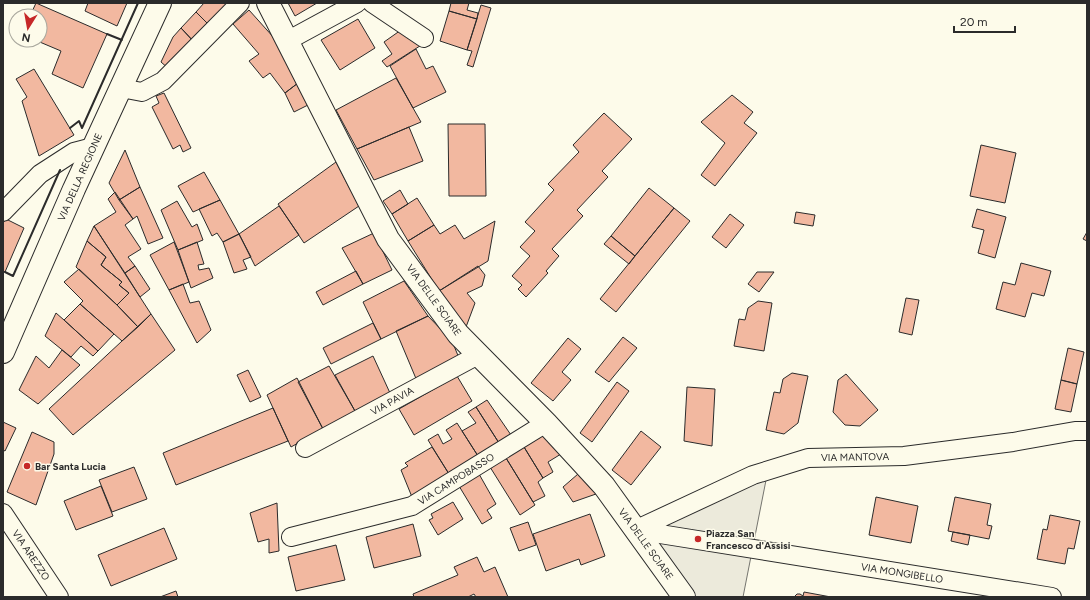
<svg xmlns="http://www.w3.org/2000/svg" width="1090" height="600" font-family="Figtree,sans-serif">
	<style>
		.parking { fill: #eceadb; stroke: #74746e }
		.building { fill: #f2b8a0; stroke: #2b2b2b }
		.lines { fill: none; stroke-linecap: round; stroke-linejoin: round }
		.minor-casing { stroke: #2b2b2b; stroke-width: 20 }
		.tertiary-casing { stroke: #2b2b2b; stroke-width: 24 }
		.secondary-casing { stroke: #2b2b2b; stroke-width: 24 }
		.minor { stroke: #fdfbea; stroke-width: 18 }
		.tertiary { stroke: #fdfbea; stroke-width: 22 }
		.secondary { stroke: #fdfbea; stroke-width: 22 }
		.wall { stroke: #2b2b2b; stroke-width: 2 }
		.poi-dot { fill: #c62828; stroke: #fdfbea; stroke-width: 1.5 }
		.labels { text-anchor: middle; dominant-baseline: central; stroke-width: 3; stroke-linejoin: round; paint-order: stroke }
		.street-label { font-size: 10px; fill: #2b2b2b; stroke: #fdfbea }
		.poi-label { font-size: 10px; font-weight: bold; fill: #2b2b2b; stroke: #fdfbea; text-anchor: start }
	</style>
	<rect width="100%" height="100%" fill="#fdfbea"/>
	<path class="parking" d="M768 470 743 597H684L635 530Z"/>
	<path class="building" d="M36 3 107 34 83 88 52 74 61 51 35 40H40V16H30Z
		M88 3H127L117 26 85 11Z
		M204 3H227L230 8 211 27 196 12Z
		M288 3H317L295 16Z
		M451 3H469L467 10 478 13 477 19 449 11Z
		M481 5 491 8 473 67 467 65 472 51 467 50Z
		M249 10 275 39 298 83 285 93 270 73 263 78 249 61 259 54 233 24Z
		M449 11 477 19 467 50 440 41Z
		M196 12 211 27 195 43 181 28Z
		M358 19 375 48 340 70 321 40Z
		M181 28 195 43 169 69 161 62 173 37Z
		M401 30 423 44 387 67 382 61 392 54 384 42Z
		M416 49 426 69 433 66 446 92 413 108 390 66Z
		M34 69 74 135 39 156 22 101 27 97 16 79Z
		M396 78 421 122 357 149 336 110Z
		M298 83 308 105 294 112 285 93Z
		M164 93 191 148 183 152 180 145 173 149 152 107 159 103 156 96Z
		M732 95 753 112 744 123 757 133 715 186 701 175 725 143 701 122Z
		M604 113 632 139 602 171 608 177 577 210 583 216 552 249 559 256 546 271 548 273 526 297 518 289 522 285 512 276 530 256 520 247 535 231 525 222 554 190 548 184 579 152 573 145Z
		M448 124H485L486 196H449Z
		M409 127 423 161 374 180 357 149Z
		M981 145 1016 153 1005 203 970 196Z
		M125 150 140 187 119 200 109 183Z
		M336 162 359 206 304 243 278 204Z
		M204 172 220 200 193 212 178 186Z
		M140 187 163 238 148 244 137 216 133 219 119 200Z
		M649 188 674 208 635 256 611 236Z
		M400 190 408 204 392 214 383 201Z
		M115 192 133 219 125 225 141 249 128 257 135 266 125 273 94 226 116 212 108 199Z
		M417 198 434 225 408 241 392 214Z
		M220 200 239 234 223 242 217 233 212 236 199 209Z
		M177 201 192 227 197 224 203 240 178 250 161 210Z
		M279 206 299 235 255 266 239 234Z
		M674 208 690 221 616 312 600 299Z
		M977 209 1006 217 995 258 978 253 984 230 972 227Z
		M796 212 815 215 813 226 794 223Z
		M730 214 744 225 726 248 712 237Z
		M6 219 24 228 5 272 3 271V223Z
		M495 221 488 261 439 291 408 241 434 225 440 234 455 225 464 239Z
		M94 226 151 314 138 327 117 305 129 293 119 285 122 282 101 265 106 257 87 241Z
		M1087 232V241L1083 239Z
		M374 233 392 270 363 284 342 248Z
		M239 234 251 257 243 260 247 269 234 273 223 242Z
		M611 236 635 256 629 264 604 244Z
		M87 241 106 257 101 265 122 282 119 285 129 293 117 305 76 267Z
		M174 242 189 282 169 290 150 255Z
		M197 242 204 264 198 265 199 270 209 268 213 278 191 288 178 250Z
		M1021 263 1051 271 1044 296 1032 293 1025 317 996 309 1003 282 1015 285Z
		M135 266 150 289 140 297 125 273Z
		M478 266 485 275 482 286 467 293 475 303 466 327 439 291Z
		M79 269 117 305 138 327 122 341 80 304 83 301 64 282Z
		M356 271 363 284 323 305 316 292Z
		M757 272H774L759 292 748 284Z
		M404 281 428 316 381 339 363 302Z
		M183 284 190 303 199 301 211 330 197 343 169 290Z
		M906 298 919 300 912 335 899 332Z
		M758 301 772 303 764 351 734 346 739 319 745 320 748 308Z
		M80 304 114 334 98 351 64 320Z
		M56 313 64 320 98 351 93 356 81 346 71 357 45 336Z
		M151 314 175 350 73 435 49 409Z
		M428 316 452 341 459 358 417 381 396 331Z
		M373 323 381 339 331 364 323 348Z
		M623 337 637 348 609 382 595 372Z
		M568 338 581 349 562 372 571 380 553 401 531 383Z
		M1068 348 1084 352 1077 384 1061 380Z
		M62 350 80 365 38 404 19 390 36 356 49 368Z
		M373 356 390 393 355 411 335 375Z
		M329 366 355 411 323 429 298 382Z
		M248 370 261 397 250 402 237 375Z
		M792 373 808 376 798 423 784 434 766 430 774 392 780 393 783 379Z
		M846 374 878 410 860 426 845 425 833 412 838 380Z
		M457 376 472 401 414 435 399 409Z
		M297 378 323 429 291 447 267 395Z
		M1061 380 1077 384 1071 412 1055 409Z
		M617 382 629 391 592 442 580 433Z
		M687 387 715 389 712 446 684 441Z
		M487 400 511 435 499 443 476 407Z
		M476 407 499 443 478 456 462 431 476 423 468 412Z
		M273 408 288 441 176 485 163 453Z
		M3 422 16 428 5 451 3 450Z
		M457 423 478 456 449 474 428 440 438 434 443 444 452 439 446 430Z
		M641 431 661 447 631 485 612 470Z
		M32 432 54 442V454L36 505 7 492Z
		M544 435 561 454 548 462 553 472 543 478 524 447Z
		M432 447 449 474 412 497 401 470 408 466 405 463Z
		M524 447 543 478 538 482 545 496 533 502 506 458Z
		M506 458 535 505 520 515 490 467Z
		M134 467 147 499 112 512 99 480Z
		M479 474 496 504 487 510 492 518 482 524 459 486Z
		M578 474 596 494 573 502 563 487Z
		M101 486 113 516 76 530 64 501Z
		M876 497 918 506 911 543 869 535Z
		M955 497 991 504 987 525 992 526 989 539 948 531Z
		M453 502 463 519 438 535 429 520 433 518 431 514Z
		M277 503 279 551 269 553V539L258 542 250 513Z
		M590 514 605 556 581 565 579 559 546 571 533 534Z
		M1050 515 1080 521 1074 549 1068 548 1065 564 1037 559 1043 529 1047 530Z
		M528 522 536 545 519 551 510 528Z
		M413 524 421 556 374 568 366 537Z
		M164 528 177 559 111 586 98 555Z
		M953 532 970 535 968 545 951 541Z
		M336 545 345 580 296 591 288 557Z
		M477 557 484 572 495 567 508 597H476L474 594 468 597H414L413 594 458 575 454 567Z
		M176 591 178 597H160Z
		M804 592 831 597H794L797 594H800L803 596Z"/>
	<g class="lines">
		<g class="minor-casing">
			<path id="minor" d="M372 3 424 38
				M287 41 357 3
				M121 88 142 92 163 81 240 3
				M3 212 40 174 74 152 93 147
				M305 448 478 355
				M3 513 59 597
				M635 530 753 475 808 458 904 456 1013 442 1075 431H1087
				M635 530 1052 597
				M291 537 412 506 546 423"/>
		</g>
		<g class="tertiary-casing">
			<path id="tertiary" d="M268 3 388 239 458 334 546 423 604 486 684 597"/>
		</g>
		<g class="secondary-casing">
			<path id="secondary" d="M3 352 74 189 160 3"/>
		</g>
		<use href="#minor" class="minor"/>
		<use href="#tertiary" class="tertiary"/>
		<use href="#secondary" class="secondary"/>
		<path class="wall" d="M107 34 122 40
			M70 128 79 121 82 128 138 3
			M5 272 13 276 60 170"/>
	</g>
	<g class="poi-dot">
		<circle cx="27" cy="466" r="4"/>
		<circle cx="698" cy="539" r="4"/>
	</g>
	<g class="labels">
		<g class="street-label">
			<text transform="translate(80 177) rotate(-66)">VIA DELLA REGIONE</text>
			<text transform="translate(434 300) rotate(54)">VIA DELLE SCIARE</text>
			<text transform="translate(392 401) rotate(-29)">VIA PAVIA</text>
			<text transform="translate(855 457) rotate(-1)">VIA MANTOVA</text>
			<text transform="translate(456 479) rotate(-32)">VIA CAMPOBASSO</text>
			<text transform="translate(646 544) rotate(54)">VIA DELLE SCIARE</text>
			<text transform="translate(31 555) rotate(56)">VIA AREZZO</text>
			<text transform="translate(902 573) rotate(9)">VIA MONGIBELLO</text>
		</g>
		<g class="poi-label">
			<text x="35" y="466">Bar Santa Lucia</text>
			<text x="706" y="533">Piazza San<tspan x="706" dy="12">Francesco d'Assisi</tspan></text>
		</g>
	</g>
	<rect width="1090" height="600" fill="none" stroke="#2b2b2b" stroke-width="8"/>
	<g transform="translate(28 28) rotate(191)"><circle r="19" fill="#fdfbea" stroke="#a9a89e"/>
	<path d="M0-3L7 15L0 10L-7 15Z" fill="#c62828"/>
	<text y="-6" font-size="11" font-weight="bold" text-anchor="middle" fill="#2b2b2b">N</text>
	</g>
	<path d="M954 26v6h61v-6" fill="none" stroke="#2b2b2b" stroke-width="2"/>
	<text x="960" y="26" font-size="12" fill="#2b2b2b" stroke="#fdfbea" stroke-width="3" paint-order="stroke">20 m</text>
</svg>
